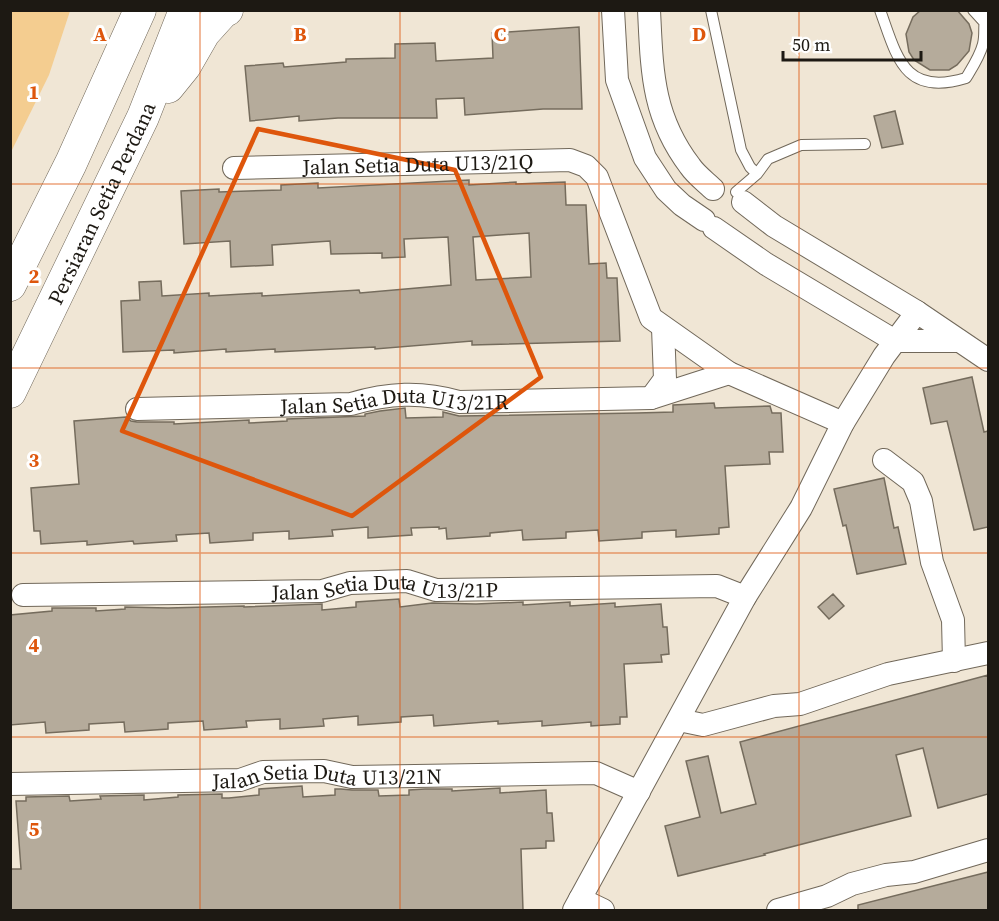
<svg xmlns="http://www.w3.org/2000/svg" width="999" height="921" font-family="'Source Serif 4',serif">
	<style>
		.green { fill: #f4cd90 }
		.building { fill: #b5ab9b; stroke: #756c5d; stroke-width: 1.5; fill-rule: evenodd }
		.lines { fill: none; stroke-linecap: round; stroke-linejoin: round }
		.service-casing { stroke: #71685a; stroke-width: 12 }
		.minor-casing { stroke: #71685a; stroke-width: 24 }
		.secondary-casing { stroke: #71685a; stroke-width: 33 }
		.service { stroke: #fff; stroke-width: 10 }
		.minor { stroke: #fff; stroke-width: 22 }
		.secondary { stroke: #fff; stroke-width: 32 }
		.marked { fill: none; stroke: #de560c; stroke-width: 4.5; stroke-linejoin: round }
		.grid { fill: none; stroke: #de560c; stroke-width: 1.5; stroke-opacity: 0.55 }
		.labels { text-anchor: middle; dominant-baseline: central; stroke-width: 6; stroke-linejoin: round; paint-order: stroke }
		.street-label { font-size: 21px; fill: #1d1913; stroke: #fff }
		.grid-label { font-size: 20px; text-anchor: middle; font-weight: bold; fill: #de560c; stroke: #fff; stroke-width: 6; stroke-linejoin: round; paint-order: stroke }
	</style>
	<rect width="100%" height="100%" fill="#f0e6d5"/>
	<path class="green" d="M11 10 70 11 49 75 11 152Z"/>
	<path class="building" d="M921 10H957L969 24 972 33 969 51 957 65 949 70H930L914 60 909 52 906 34 913 17Z
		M579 27 582 109H543L465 115 464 98 436 99 437 118H338L299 121V116L250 121 245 66 283 63 284 67 346 62V59L395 58V44L435 43 436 61 493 58 492 33Z
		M895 111 903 144 882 148 874 116Z
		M469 180V185L516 182V184L565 182 566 205H586L589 264 606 263 607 278H617L620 341 472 345V341L375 349V347L275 352V349L226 352V349L174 353V350L123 352 121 301 140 300 139 282 161 281 162 296 209 293V296L262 293V296L359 290 360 293 451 285 448 237 404 239 405 257 382 258V253L331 254 330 241 272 245 273 265 231 267 230 241 184 244 181 191 219 189V192L281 190V185L318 183V188ZM529 233 531 277 476 280 473 237Z
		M972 377 984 432 988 431V527L974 530 947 421 931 424 923 388Z
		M714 403 715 408 770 406 772 413H781L783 452H769L770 464 725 466 729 527 719 528V534L676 537V530L642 532V538L599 541 598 530 566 532V538L523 540 522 530 490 533V536L447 539 446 528 439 529V527L411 528 412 535 368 538V527L332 530 333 536 289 539V531L253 533V540L210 543 209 533 176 535 177 541 134 544 133 541 87 545V541L41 544 40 531H34L31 488 79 484 74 421 126 417 131 421 137 422H174V424L249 420V423L287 421V419L365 416V414L380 411 405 408 406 418 443 417V412L459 416 637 413 673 412V405Z
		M884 478 894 528 898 527 906 564 857 574 846 525 843 526 834 489Z
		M833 594 844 606 829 619 818 607Z
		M399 599 400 607 432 603 476 604 523 602V605L570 602V606L615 603V607L661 604 663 627H667L669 654 661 655 662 662 624 664 627 717H620V724L591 726V722L542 726V721L498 724V721L434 726 433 715 401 717V722L358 725V716L323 719 324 726 280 729V719L246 721 247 727 204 730 203 721 168 723V729L125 732 124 722 89 724V730L46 733 45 722 10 725V615L52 611V608H96V611L125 609V607L168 608 244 606V607L322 604V610L356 607V602Z
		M988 675V794L938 808 923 748 896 755 911 816 764 854 765 855 678 876 665 826 700 817 686 761 708 756 721 813 756 804 740 742Z
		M302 786 303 797 335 795V789H341L352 790H378L379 796 409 795V790L425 789H452V791L500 788V793L546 790 547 813H552L554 841H546V848L521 849 523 910H10V869H21L16 801H26V797L69 796 70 801 101 799 100 796 144 795V800L178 797V795L222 794V798H229L259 795V789Z
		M988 872V910H858V905Z"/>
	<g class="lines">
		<g class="service-casing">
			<path id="service" d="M711 10 741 150 750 167 757 174
				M880 10C897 57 904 97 966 78 972 68 980 56 983 44 986 32 982 22 987 10
				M973 10 983 21
				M736 192 757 174 768 159 801 145 865 144"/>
		</g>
		<g class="minor-casing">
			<g id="minor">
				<path d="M613 10 617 80 645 158 666 190 682 205 704 220"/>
				<path d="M649 10C652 71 652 116 690 166 696 175 706 182 713 189"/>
				<path id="s1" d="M234 168 570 160 586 166 597 177 651 318 729 373 843 423"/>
				<path d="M743 202 774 226 917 312 988 360"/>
				<path d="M714 228 766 264 895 341H959"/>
				<path d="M651 398 665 379 663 328"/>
				<path id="s2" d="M137 409 351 404C388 393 421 391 459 402L651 398 729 373"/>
				<path d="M884 460 913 482 921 501 932 562 953 620 954 661"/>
				<path id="s3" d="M23 595 322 591 350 583 407 581 436 590 717 586 745 597"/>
				<path d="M679 720 703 725 774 706 800 704 888 674 988 653"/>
				<path id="s4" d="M10 784 240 780 263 772 324 771 352 777 596 773 639 792"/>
				<path d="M580 899 603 910"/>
				<path d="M574 910 745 597 801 508 843 423 884 356 917 312"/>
				<path d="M778 910 827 896 852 884 886 875 914 872 988 850"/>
			</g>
		</g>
		<g class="secondary-casing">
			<g id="secondary">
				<path d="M168 87 185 66 204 33 223 12 227 10"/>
				<path d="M10 285 71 163 140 10"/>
				<path id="s5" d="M10 392 143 117 185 10"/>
			</g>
		</g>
		<use href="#service" class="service"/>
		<use href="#minor" class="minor"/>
		<use href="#secondary" class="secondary"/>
	</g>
	<path class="marked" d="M258 129 455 170 541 377 352 516 122 431Z"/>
	<path class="grid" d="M200 10V910M400 10V910M599 10V910M799 10V910M10 184H988M10 368H988M10 553H988M10 737H988"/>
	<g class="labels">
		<g class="street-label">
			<text stroke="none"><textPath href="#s1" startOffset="184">Jalan Setia Duta U13/21Q</textPath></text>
			<text stroke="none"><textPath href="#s5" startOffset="210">Persiaran Setia Perdana</textPath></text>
			<text stroke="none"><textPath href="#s2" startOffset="258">Jalan Setia Duta U13/21R</textPath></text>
			<text stroke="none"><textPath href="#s3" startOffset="363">Jalan Setia Duta U13/21P</textPath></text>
			<text stroke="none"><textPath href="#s4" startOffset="318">Jalan Setia Duta U13/21N</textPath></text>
		</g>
	</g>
	<g class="grid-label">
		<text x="100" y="41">A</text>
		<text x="300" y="41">B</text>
		<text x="500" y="41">C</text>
		<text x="699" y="41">D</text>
		<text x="34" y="99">1</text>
		<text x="34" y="283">2</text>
		<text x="34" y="467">3</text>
		<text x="34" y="652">4</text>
		<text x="34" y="836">5</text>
	</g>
	<rect width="999" height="921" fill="none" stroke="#1d1913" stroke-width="24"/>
	<path d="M783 51v9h138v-9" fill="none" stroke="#1d1913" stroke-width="3"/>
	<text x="792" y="51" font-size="18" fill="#1d1913" stroke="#ffffff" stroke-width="4.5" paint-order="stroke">50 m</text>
</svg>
